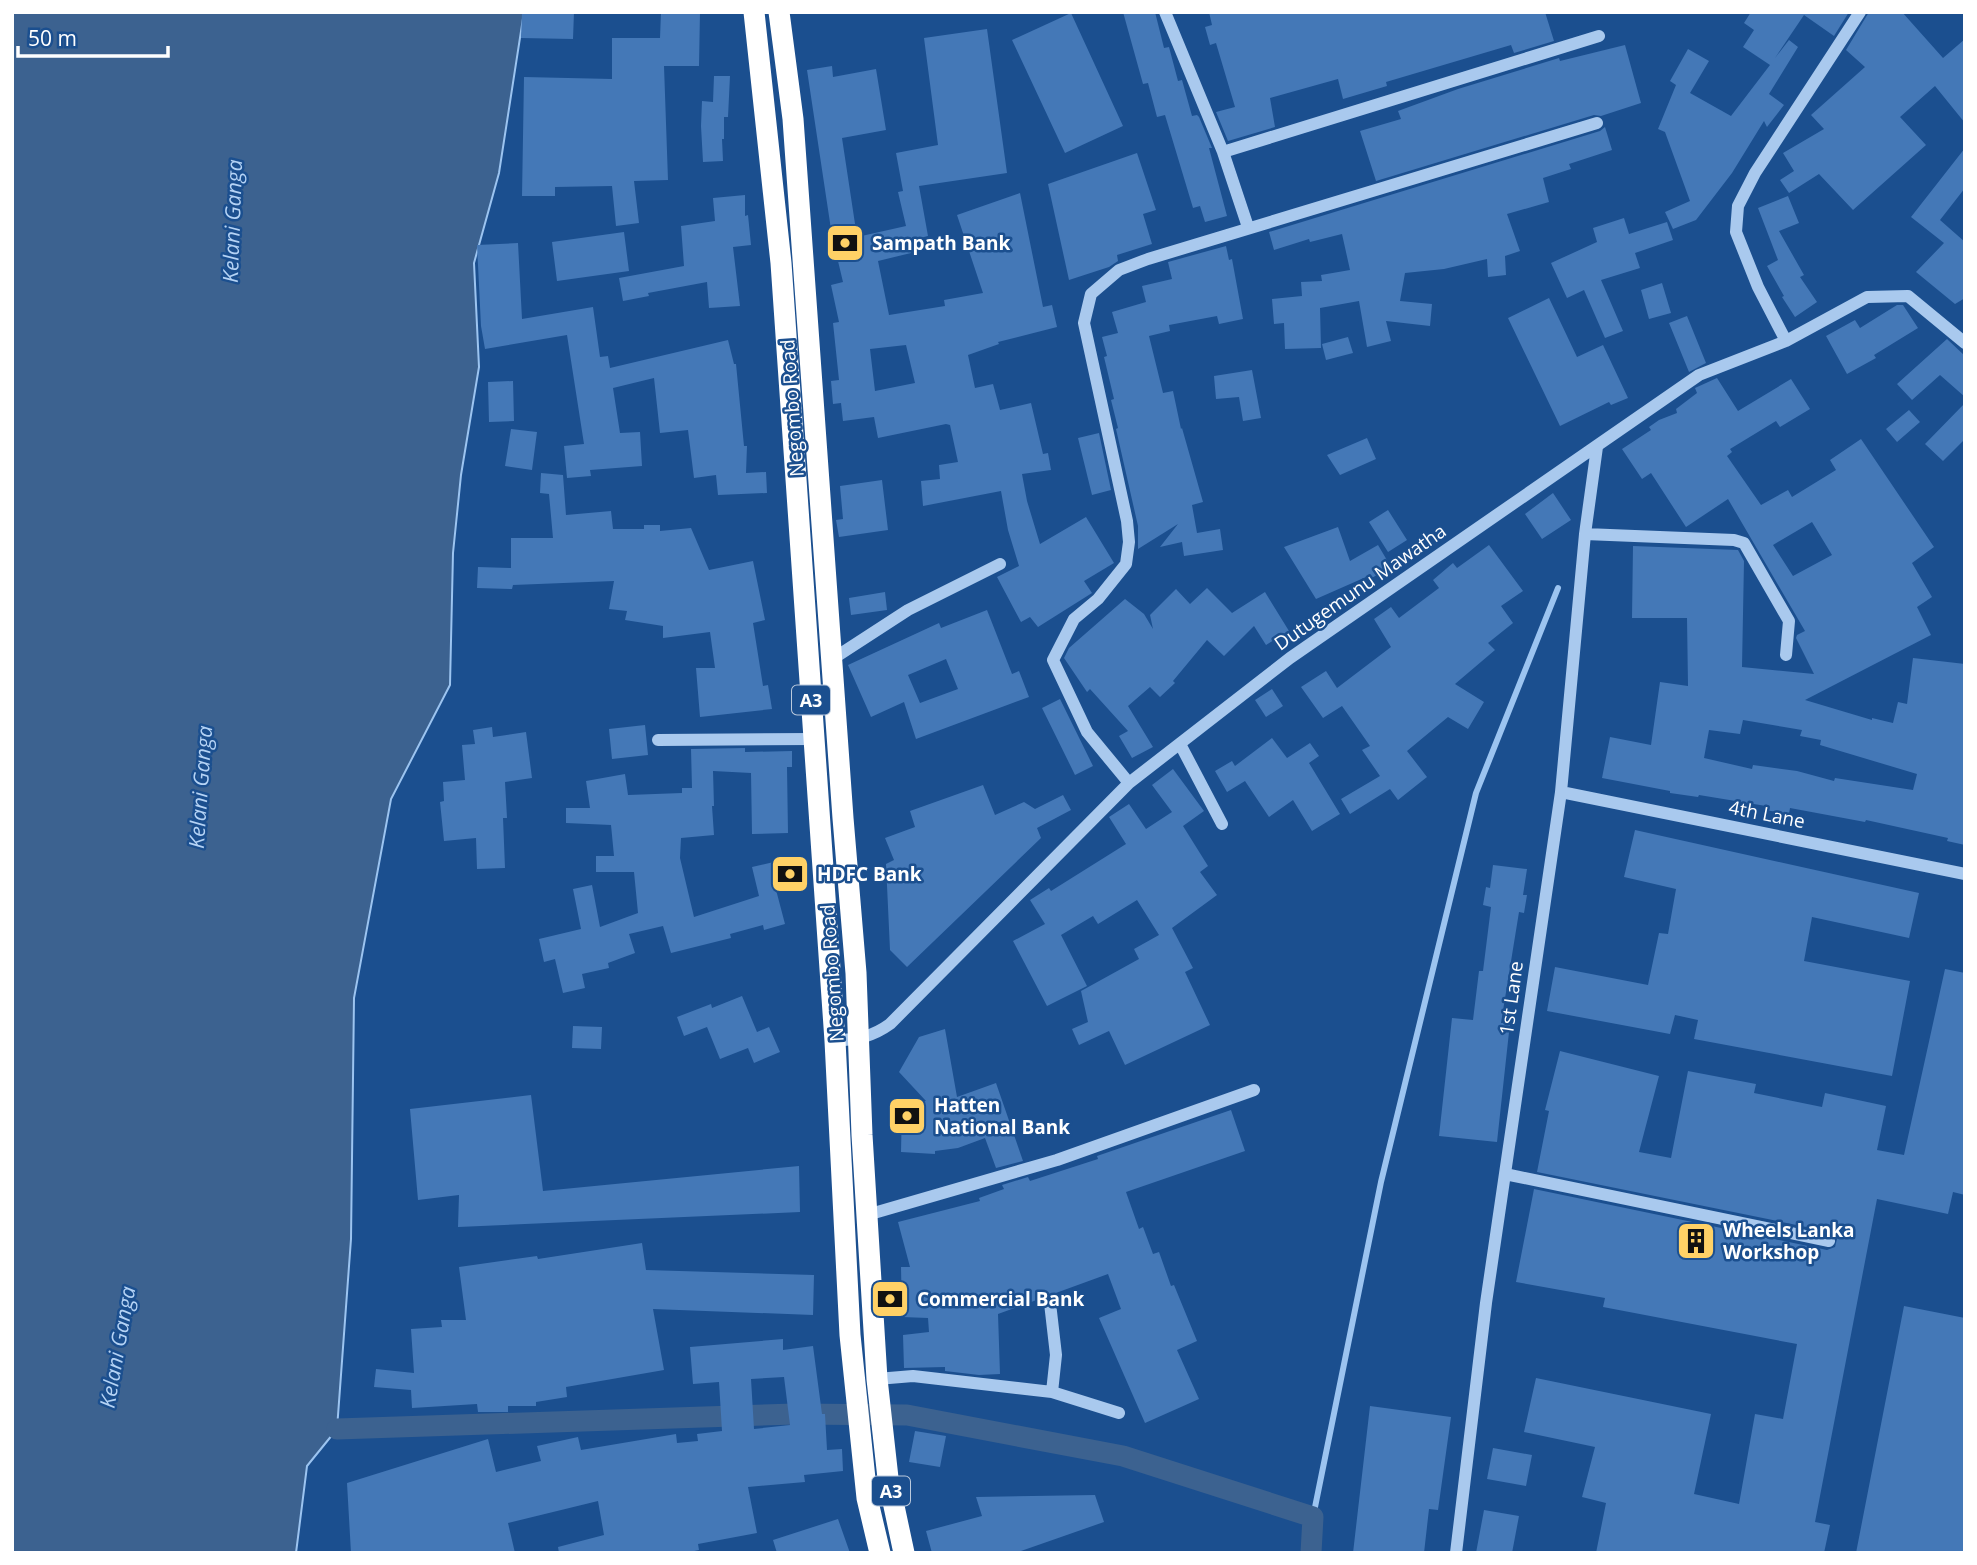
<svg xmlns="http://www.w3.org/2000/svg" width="1977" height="1565" font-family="'Open Sans',sans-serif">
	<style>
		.water { fill: #3c6290; stroke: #9cc4f0; stroke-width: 2 }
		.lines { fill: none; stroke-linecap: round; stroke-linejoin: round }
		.stream { stroke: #9cc4f0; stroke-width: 6 }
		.canal { stroke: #3c6290; stroke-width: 21 }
		.building { fill: #4478b7; fill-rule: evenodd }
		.minor { stroke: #a9c9ee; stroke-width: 12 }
		.highway { stroke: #fff; stroke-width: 21 }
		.labels { text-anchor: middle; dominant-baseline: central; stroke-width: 5; stroke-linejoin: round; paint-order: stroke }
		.shield { fill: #1b4f8f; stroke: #bbcadd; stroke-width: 2 }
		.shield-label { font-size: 18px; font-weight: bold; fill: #fff }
		.poi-label { font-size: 19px; font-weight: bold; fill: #fff; stroke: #1b4f8f; text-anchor: start }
		.street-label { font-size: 19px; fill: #fff; stroke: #1b4f8f }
		.water-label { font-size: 21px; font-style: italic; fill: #b5d3f5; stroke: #1b4f8f }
	</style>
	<rect width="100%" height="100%" fill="#1b4f8f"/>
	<path class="water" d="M12 12H524L499 173 474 263 479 367 461 475 453 553 450 685 391 799 354 998 351 1239 337 1429 307 1466 296 1553H12Z"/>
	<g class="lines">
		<path class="stream" d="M1313 1517 1381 1182 1476 793 1558 588"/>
		<path class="canal" d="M337 1429 795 1414 907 1415 1123 1456 1313 1517 1311 1553"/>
	</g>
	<path class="building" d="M522 12H574L573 39 521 38Z
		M661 12H700L699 66H664L668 180 634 181 639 223 616 226 612 186 555 187V196H522L524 77 612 79V38H660Z
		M1123 12H1155L1164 48 1169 47 1178 81 1182 80 1192 116 1197 115 1199 117 1212 148H1209L1227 216 1205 222 1200 206 1193 208 1165 115 1157 117 1148 83 1143 84Z
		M1209 12H1545L1554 41 1514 53 1511 45 1386 82 1387 86 1343 99 1338 79 1270 98 1275 127 1228 141 1216 112 1235 107 1216 43 1210 45 1205 27 1212 25Z
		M1751 12H1849L1834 36 1804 15 1775 58 1789 40 1798 47 1769 94 1784 105 1767 127 1764 121 1732 173 1696 220 1673 229 1665 212 1690 201 1665 132 1658 129 1676 85 1670 81 1688 49 1709 61 1690 93 1731 116 1770 65 1743 47 1754 30 1744 23Z
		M1869 12H1902L1943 58 1965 39V123L1935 86 1900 117 1926 145 1853 210 1819 174 1789 193 1780 180 1794 171 1783 153 1824 129 1811 115 1865 67 1846 50Z
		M1071 13 1123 126 1065 153 1012 40Z
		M987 29 1007 173 919 186 928 236 908 241 911 253 878 261 889 315 945 306 944 300 983 293 957 215 1020 193 1043 307 1052 305 1057 327 998 342 999 344 968 355 975 388 993 384 1000 410 1031 403 1043 454 1048 453 1051 470 1022 474 1027 501 1040 544 1086 517 1114 563 1084 581 1092 593 1038 627 1030 617 1021 622 997 577 1019 566 1008 530 1001 491 923 506 921 481 940 479 939 465 958 462 950 425 946 424 878 438 874 417 843 421 841 403 833 404 831 381 839 380 833 323 839 322 831 285 843 282 832 236 807 70 832 66 833 77 876 69 886 130 842 138 857 237 906 226 898 192 903 191 896 153 938 145 924 38ZM906 345 915 383 875 391 870 349Z
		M1625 45 1641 103 1601 116 1594 115 1376 181 1360 131 1401 119 1398 111 1458 89 1559 58 1560 61Z
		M714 76H730L728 117H724V139H722L723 161 703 162 701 126 702 101 713 102Z
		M1605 127 1612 150 1569 164 1571 169 1543 178 1549 202 1507 214 1520 251 1505 256 1506 275 1488 277 1487 259 1444 269 1405 273 1400 301 1432 304 1430 326 1386 321 1391 341 1367 347 1359 301 1320 308 1321 348 1285 349 1284 323 1274 324 1272 299 1302 296 1301 282 1322 281 1321 275 1350 270 1342 234 1310 242 1309 239 1274 250 1269 232 1600 131Z
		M1965 148V188L1940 220 1965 242V298L1955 304 1916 272 1944 243 1911 217Z
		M1137 153 1156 210 1143 214 1152 244 1117 255 1118 261 1109 267 1069 280 1048 184Z
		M745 195V216L748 215 751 245 733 247 740 306 709 308 707 282 648 293 649 296 623 301 619 278 684 266 681 226 715 221 713 198Z
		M1788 196 1799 223 1779 231 1804 275 1800 277 1817 302 1795 317 1782 297 1784 296 1767 266 1778 260 1758 208Z
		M1624 218 1629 234 1667 222 1673 240 1635 253 1640 268 1601 280 1623 331 1605 338 1584 290 1567 298 1551 263 1597 242 1593 228Z
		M624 232 629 271 557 281 552 242Z
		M518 243 522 319 593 307 600 357 608 356 610 368 728 340 734 364H736L744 446H747L746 473 766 472 767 493 718 495 716 475 694 478 688 430 660 433 654 378 613 388 620 433 640 432 642 466 590 470 591 476 567 478 564 446 584 444 567 335 485 349 481 326 477 245Z
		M1226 246 1229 260 1232 259 1243 319 1219 324 1217 316 1169 325 1170 331 1149 336 1163 393 1173 391 1181 429 1182 428 1203 502 1192 505 1197 533 1220 529 1223 550 1184 556 1182 542 1160 547 1178 524 1138 549V526L1116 429 1118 428 1111 400 1114 399 1104 357 1107 356 1102 337 1118 333 1112 312 1146 302 1142 286 1172 279 1168 262Z
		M1662 283 1671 313 1649 319 1641 290Z
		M1549 298 1577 357 1603 345 1628 398 1611 405 1609 402 1560 426 1508 318Z
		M1897 305H1903L1918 328 1874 355 1876 358 1847 374 1826 336 1855 320 1860 328Z
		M1687 316 1706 363 1689 372 1669 323Z
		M1348 337 1353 353 1326 360 1322 344Z
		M1947 339 1965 356V397L1940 375 1912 400 1897 384Z
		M1252 370 1261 418 1243 421 1239 397 1216 399 1214 376Z
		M1717 378 1738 411 1791 379 1810 409 1780 427 1776 421 1730 449 1732 452 1727 456 1761 505 1788 490 1792 497 1836 470 1830 460 1861 439 1934 547 1912 563 1932 597 1917 607 1931 635 1805 700 1872 720V718L1893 723 1898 702 1907 704 1913 658 1965 664V845L1947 841 1948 838 1866 820 1865 822 1790 808 1789 814 1765 810 1766 806 1699 795 1698 797 1670 793V791L1602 778 1610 737 1651 745 1660 682 1688 686 1687 618H1632L1633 546 1738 550 1744 561 1742 667 1814 674 1796 638 1797 635 1805 631 1728 499 1686 527 1651 473 1642 479 1622 449 1651 430 1649 427 1659 420 1677 413 1676 409 1697 393 1695 388ZM1812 522 1832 555 1793 576 1773 545ZM1743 720 1802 730 1800 736 1821 740 1820 745 1917 774 1913 790 1835 778 1834 781 1797 771 1753 765 1752 769 1704 758 1709 730 1740 734Z
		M513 381 514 421 489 422 488 382Z
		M1965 403V439L1943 461 1925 444Z
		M1909 410 1920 422 1897 442 1886 429Z
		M511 429 537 432 532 470 505 466Z
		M1099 433 1111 490 1092 495 1078 438Z
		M1367 438 1376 459 1340 475 1327 455Z
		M541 473 563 475 566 515 611 511 613 529H644V525H660V531L691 528 709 570 753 561 765 620 753 623 763 686 768 685 772 709 700 717 696 668H715L710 632 663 638V626L625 620 627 611 609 609 614 581 513 585 512 589 477 588 478 567 511 568V538H553L549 494 540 493Z
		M882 480 888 530 839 537 836 520 843 519 840 486Z
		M1553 493 1571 520 1542 539 1525 514Z
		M1388 510 1407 540 1388 552 1369 522Z
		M1338 527 1350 561 1378 545 1394 572 1381 580 1377 575 1368 580 1366 577 1316 599 1284 547Z
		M1489 545 1523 591 1501 606 1513 623 1488 643 1495 650 1455 684 1484 702 1468 729 1448 717 1407 751 1427 777 1398 800 1390 789 1350 814 1341 799 1380 776 1362 750 1370 746 1342 706 1323 718 1301 687 1326 671 1337 688 1391 647 1374 619 1391 607 1399 618 1439 588 1433 580 1453 563 1457 568Z
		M1207 588 1232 613 1265 592 1289 631 1266 645 1254 626 1224 656 1207 640 1173 681 1175 683 1160 697 1150 687 1128 706 1153 747 1132 758 1119 736 1128 731 1090 689 1087 692 1064 658 1069 648 1125 599 1144 614 1153 629 1150 615 1176 589 1190 604Z
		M885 592 887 610 851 615 849 598Z
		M987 610 1012 674 1019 671 1029 697 916 739 904 702 871 717 848 665 939 623 941 628ZM946 659 958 689 920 703 908 675Z
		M1272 689 1283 706 1266 717 1255 700Z
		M1060 699 1093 766 1075 775 1042 708Z
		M645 725 648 755 612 759 609 729Z
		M492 727 493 737 526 732 532 778 505 782 507 818H503L505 868 477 869 476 838 444 841 440 802 444 801 443 782 465 780 462 745 475 744 473 730Z
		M1272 738 1287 758 1310 743 1319 756 1309 763 1340 814 1312 831 1293 800 1269 817 1245 781 1227 792 1215 771 1232 761 1235 766Z
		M745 748V752L792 751V767H787L788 833 752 834 751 773 713 771 714 806H712L714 835 681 838 680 858 694 917 759 896 752 867 778 861 783 884 775 886 785 924 764 930 763 925 730 934 731 938 671 953 663 926 629 934 635 953 608 963 609 968 582 974 585 988 563 993 555 959 544 962 539 939 581 929 573 889 592 885 600 927 638 913 634 872H596V856H614L611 825 566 823V808H590L586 781 625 774 628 795 682 793V788H692L691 749Z
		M1173 769 1204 811 1183 826 1208 866 1200 872 1217 895 1172 928 1193 968 1185 972 1210 1025 1125 1065 1109 1031 1079 1045 1072 1029 1088 1022 1081 991 1139 959 1134 949 1159 935 1137 900 1098 924 1093 916 1061 935 1087 986 1047 1006 1013 941 1045 924 1030 900 1049 888 1051 891 1126 844 1109 817 1129 804 1146 829 1172 812 1152 785Z
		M983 785 995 815 1024 802 1035 809 1063 795 1071 810 1037 828 1041 838 907 967 890 950 886 864 894 860 885 838 915 827 910 811Z
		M1635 830 1919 893 1909 938 1812 917 1804 961 1910 981 1892 1076 1694 1039 1698 1020 1675 1015 1670 1034 1547 1011 1555 967 1648 985 1659 933 1668 934 1676 889 1624 877Z
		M1493 865 1527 869 1523 895H1527L1524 913 1519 912 1501 1023H1510L1497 1142 1439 1136 1452 1018 1473 1020 1479 971H1483L1491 907 1483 905 1486 887 1490 888Z
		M1945 969 1965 973V1195L1953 1192 1948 1214 1877 1199 1815 1522 1830 1525 1824 1553H1596L1606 1503 1582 1497 1595 1447 1524 1432 1536 1378 1711 1414 1694 1494 1739 1504 1755 1414 1783 1419 1797 1344 1603 1307 1605 1298 1516 1282 1534 1189 1827 1250 1835 1247 1837 1239 1831 1232 1537 1172 1549 1111 1545 1110 1560 1051 1659 1076 1639 1152 1671 1158 1688 1071 1756 1084 1754 1093 1822 1107 1825 1093 1886 1106 1877 1150 1904 1155Z
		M742 996 757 1032 769 1027 780 1052 754 1063 748 1048 720 1059 707 1027 684 1036 677 1017 711 1004 712 1008Z
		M573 1026 602 1027 601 1049 572 1048Z
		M945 1029 957 1097 996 1083 1023 1161 996 1168 985 1138 958 1148 935 1151V1154L901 1152 902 1105 926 1101 899 1072 919 1037Z
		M531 1095 543 1191 799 1166 800 1212 458 1227 459 1195 418 1200 410 1109Z
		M1231 1110 1245 1151 1126 1192 1139 1229 1143 1227 1153 1254 1159 1252 1171 1286 1174 1285 1197 1341 1177 1350 1199 1399 1145 1423 1099 1318 1121 1309 1108 1274 998 1314 1000 1374 979 1375 945 1371V1367L904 1368 903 1335 929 1332 928 1318 902 1317 901 1267H910L898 1222 980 1201 979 1198 1004 1189 1002 1185 1028 1177 1030 1181 1098 1159 1097 1156Z
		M642 1243 646 1270 814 1275 813 1315 653 1309 664 1370 566 1387 567 1397 536 1402V1406H508V1412H478L477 1404 412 1408 411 1390 374 1387 376 1369 414 1373 411 1329 442 1327 441 1320H466L459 1267 537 1256 538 1259Z
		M1904 1306 1965 1318V1553H1856Z
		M783 1339V1350L813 1346 822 1414H825L827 1450 842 1449 843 1471 804 1475 805 1482 748 1487 757 1533 698 1544 699 1550 685 1553H559L558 1547 604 1535 598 1501 508 1523 515 1553H351L347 1483 488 1439 496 1472 541 1461 537 1446 578 1437 581 1450 676 1434 677 1443 698 1441 697 1434 722 1431 719 1382 693 1384 690 1347ZM784 1377 790 1425 754 1429 751 1379Z
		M1370 1406 1451 1417 1438 1510 1429 1509 1424 1553H1353Z
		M915 1431 946 1436 940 1467 909 1462Z
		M1493 1448 1532 1455 1526 1486 1487 1479Z
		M1095 1495 1104 1522 1015 1553H932L926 1531 982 1516 976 1497Z
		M1484 1510 1519 1516 1512 1553H1476Z
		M838 1519 850 1553H777L773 1540Z"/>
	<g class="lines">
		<path class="minor" d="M1165 12 1223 152 1248 227
			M1223 152 1599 36
			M1786 341 1758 287 1736 232 1738 206 1755 173 1860 12
			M1585 534 1734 540 1744 543 1789 621 1786 655
			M831 660 908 610 1000 564
			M658 740 814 739
			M1180 744 1222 824
			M1129 783 1087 732 1053 660 1074 619 1098 599 1126 564 1129 542 1127 521 1084 323 1091 294 1119 270 1148 259 1597 123
			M1561 792 1965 874
			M835 1041C858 1039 872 1037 890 1024L1129 783 1290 658 1699 375 1786 341 1867 297 1908 296 1965 343
			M1505 1174 1829 1241
			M867 1215 1057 1160 1254 1090
			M1050 1303 1056 1355 1052 1392
			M877 1379 913 1376 1052 1392 1119 1413
			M1456 1553 1486 1303 1561 792 1585 534 1597 447"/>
		<path class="highway" d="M754 12 781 263 835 1041 850 1335 867 1498 880 1553
			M779 12 793 119 843 818 856 973 862 1135 877 1379 888 1478 904 1553"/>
	</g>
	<defs>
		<g id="bank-square" transform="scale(2.0125)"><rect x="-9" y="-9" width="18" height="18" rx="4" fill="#ffd166" stroke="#1b4f8f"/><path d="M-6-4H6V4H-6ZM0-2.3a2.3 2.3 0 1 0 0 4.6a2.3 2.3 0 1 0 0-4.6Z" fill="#111"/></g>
		<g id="building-square" transform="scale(2.0125)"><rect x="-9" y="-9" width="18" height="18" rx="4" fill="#ffd166" stroke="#1b4f8f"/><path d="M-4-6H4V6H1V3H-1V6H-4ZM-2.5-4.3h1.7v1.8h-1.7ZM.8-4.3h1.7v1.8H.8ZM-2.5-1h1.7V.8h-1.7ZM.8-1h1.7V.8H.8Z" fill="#111"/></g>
	</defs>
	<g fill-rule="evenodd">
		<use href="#bank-square" x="845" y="243"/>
		<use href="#bank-square" x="790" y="874"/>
		<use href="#bank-square" x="907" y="1116"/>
		<use href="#building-square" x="1696" y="1241"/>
		<use href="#bank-square" x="890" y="1299"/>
	</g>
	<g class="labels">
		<g class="shield">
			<rect x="792" y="685.5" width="38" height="29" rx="5"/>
			<rect x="872" y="1476.5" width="38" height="29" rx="5"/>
		</g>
		<g class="shield-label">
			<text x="811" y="700">A3</text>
			<text x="891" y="1491">A3</text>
		</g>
		<g class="poi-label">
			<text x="872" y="243">Sampath Bank</text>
			<text x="817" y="874">HDFC Bank</text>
			<text x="934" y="1105">Hatten<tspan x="934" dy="22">National Bank</tspan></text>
			<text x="1723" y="1230">Wheels Lanka<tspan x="1723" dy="22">Workshop</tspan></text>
			<text x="917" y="1299">Commercial Bank</text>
		</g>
		<g class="street-label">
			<text transform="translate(792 408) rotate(-94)">Negombo Road</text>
			<text transform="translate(1360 587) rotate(-35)">Dutugemunu Mawatha</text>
			<text transform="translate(1767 814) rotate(11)">4th Lane</text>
			<text transform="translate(832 973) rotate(-94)">Negombo Road</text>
			<text transform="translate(1511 998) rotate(-82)">1st Lane</text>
		</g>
		<g class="water-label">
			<text transform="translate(232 221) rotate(-88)">Kelani Ganga</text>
			<text transform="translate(200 787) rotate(-86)">Kelani Ganga</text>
			<text transform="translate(117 1347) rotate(-80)">Kelani Ganga</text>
		</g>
	</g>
	<rect width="1977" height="1565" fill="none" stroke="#ffffff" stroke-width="28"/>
	<path d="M18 46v10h150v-10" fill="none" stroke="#ffffff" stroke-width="3.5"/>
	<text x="28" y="46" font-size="21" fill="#ffffff" stroke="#1b4f8f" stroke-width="5" paint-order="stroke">50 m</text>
</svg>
